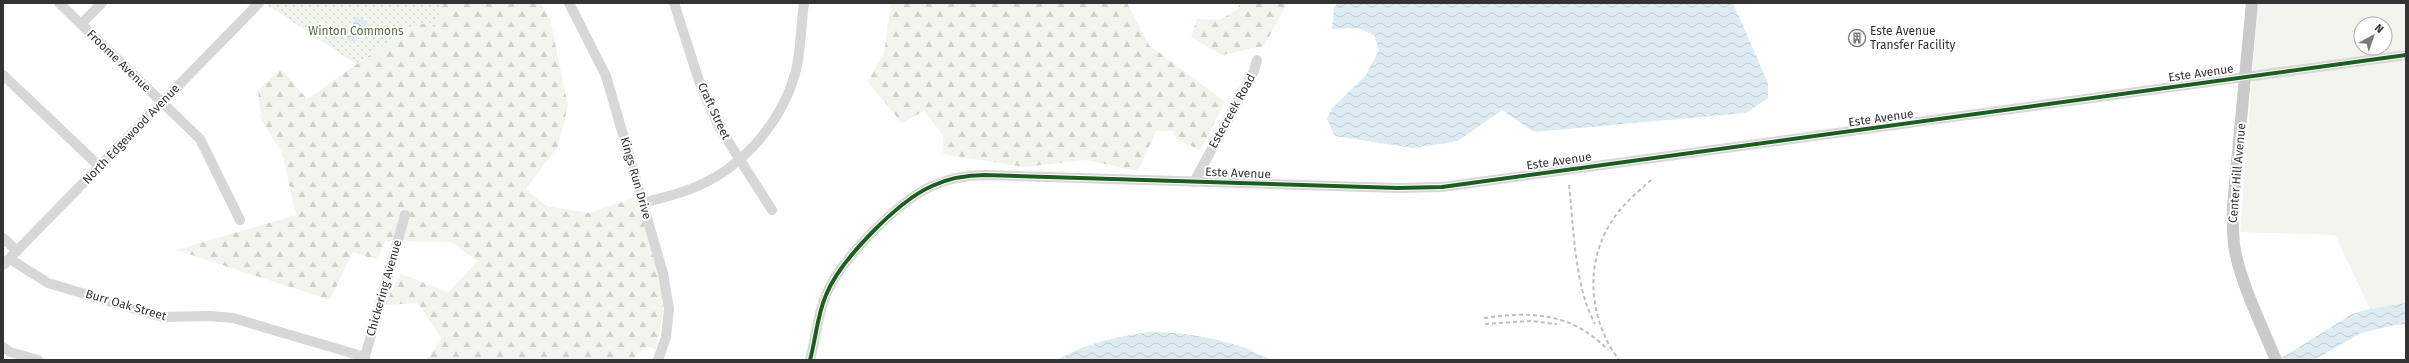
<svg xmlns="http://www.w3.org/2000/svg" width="2409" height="363" font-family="'Fira Sans',sans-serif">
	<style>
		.grass { fill: #f1f5ed; fill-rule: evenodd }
		.forest { fill: url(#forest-firs) }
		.park { fill: url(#park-dots) }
		.water { fill: url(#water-waves) }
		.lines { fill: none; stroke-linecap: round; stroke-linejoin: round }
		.minor { stroke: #d7d7d7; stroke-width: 10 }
		.major { stroke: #cacaca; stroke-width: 12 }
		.rail { stroke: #bebebe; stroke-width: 2; stroke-dasharray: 4 3; stroke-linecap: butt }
		.cycleway-casing { stroke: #fff; stroke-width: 6 }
		.cycleway { stroke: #1b5e20; stroke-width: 4 }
		.labels { text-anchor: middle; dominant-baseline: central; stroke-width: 4; stroke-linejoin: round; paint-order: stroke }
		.park-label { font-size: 12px; fill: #56703f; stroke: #fff }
		.poi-label { font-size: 12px; fill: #333; stroke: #fff; text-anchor: start }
		.street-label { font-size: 12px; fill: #333; stroke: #fff }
	</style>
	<defs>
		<pattern id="forest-firs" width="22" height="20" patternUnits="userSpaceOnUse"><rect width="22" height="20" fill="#f1f5ed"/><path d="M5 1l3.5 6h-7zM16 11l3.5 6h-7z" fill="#cfd2cc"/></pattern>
		<pattern id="park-dots" width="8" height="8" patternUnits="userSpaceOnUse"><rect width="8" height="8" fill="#f1f5ed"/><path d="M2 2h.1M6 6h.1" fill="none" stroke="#cfd2cc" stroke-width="1.8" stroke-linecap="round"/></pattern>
		<pattern id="water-waves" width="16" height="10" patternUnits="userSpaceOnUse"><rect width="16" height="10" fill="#ddebf3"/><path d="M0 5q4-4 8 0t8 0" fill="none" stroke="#becad1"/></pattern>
	</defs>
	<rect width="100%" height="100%" fill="#fff"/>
	<path class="grass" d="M2258 3H2406V303L2370 309 2335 235 2240 232ZM2361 24H2385V48H2361Z"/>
	<path class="forest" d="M443 3H540L550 18 568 106 558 146 526 189 546 206 589 213 636 197 662 287 663 313 656 350 647 346 632 360H426L442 339 418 303 384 305 401 274 448 292 478 261 450 242 385 241 377 260 353 252 330 300 176 250 296 215 282 153 261 119 258 91 281 69 307 99 417 22 436 27Z
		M891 3H1127L1149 45 1225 102 1200 150 1178 140 1172 131H1156L1138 171 1086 160 1024 167 943 154V135L924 111 902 123 868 82 884 53Z
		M1240 3H1287L1264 46 1222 55 1191 37 1197 19 1220 20 1237 10Z"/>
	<path class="park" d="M264 3H443L436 27 417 22 356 64Z"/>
	<path class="water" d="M1338 3H1733L1768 83V98L1746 113 1534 132 1502 110 1458 141 1413 148 1335 136 1327 119 1332 108 1366 75 1379 50 1374 35 1358 28 1332 29 1334 7Z
		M357 16 368 23 354 43 344 36Z
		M2406 303V324L2395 325 2361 333 2314 360H2275L2285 356 2352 314 2370 309Z
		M1148 332C1179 332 1208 336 1239 346 1250 349 1261 356 1273 360H1057C1086 343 1116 337 1148 332Z"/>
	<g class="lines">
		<path class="minor" d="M59 3 200 139 240 220
			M569 3 606 76 663 273 669 309 666 337 658 360
			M674 3 701 87 719 127 772 210
			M81 24 102 3
			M3 75 99 166
			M1194 182 1254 71 1257 60
			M643 203C661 198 680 194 698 186 746 165 785 118 797 66 801 46 801 24 804 3
			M3 238 17 251
			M10 259 48 283 162 317 210 316 233 318 365 357
			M3 265 259 3
			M3 347 10 352 38 360
			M364 360 405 215
			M810 360C816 338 817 316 826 295 840 260 898 201 932 186 949 178 967 175 985 175L1398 188 1442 187 2406 55"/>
		<path class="major" d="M2252 3 2233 205C2233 220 2232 236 2235 251 2242 286 2262 326 2276 360"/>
		<path class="rail" d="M1569 185C1574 228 1574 285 1595 324
			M1484 318C1533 311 1572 313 1608 350
			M1485 324 1531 321 1557 324
			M1610 347 1619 360
			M1612 350C1586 306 1586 251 1620 210 1629 199 1640 190 1651 180"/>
		<g class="cycleway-casing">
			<path id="cycleway" d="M810 360C816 338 817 316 826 295 840 260 898 201 932 186 949 178 967 175 985 175L1398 188 1442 187 2406 55"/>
		</g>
		<use href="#cycleway" class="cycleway"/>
	</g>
	<defs>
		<g id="building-ring" transform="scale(0.9)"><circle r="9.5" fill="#fff" stroke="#7a7a7a" stroke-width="1.5"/><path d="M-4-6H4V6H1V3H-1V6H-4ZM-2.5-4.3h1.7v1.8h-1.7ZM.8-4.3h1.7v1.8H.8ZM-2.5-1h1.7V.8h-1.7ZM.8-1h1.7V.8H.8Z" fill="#7a7a7a"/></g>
	</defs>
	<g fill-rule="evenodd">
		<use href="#building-ring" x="1857" y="38"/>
	</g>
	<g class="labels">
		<g class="park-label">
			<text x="356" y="31">Winton Commons</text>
		</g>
		<g class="poi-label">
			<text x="1870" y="31">Este Avenue<tspan x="1870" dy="14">Transfer Facility</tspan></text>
		</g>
		<g class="street-label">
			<text transform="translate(119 61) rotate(44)">Froome Avenue</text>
			<text transform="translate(2201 73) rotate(-8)">Este Avenue</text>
			<text transform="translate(714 111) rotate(65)">Craft Street</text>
			<text transform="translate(1232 111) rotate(-61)">Estecreek Road</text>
			<text transform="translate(1881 118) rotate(-8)">Este Avenue</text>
			<text transform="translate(131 134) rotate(-46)">North Edgewood Avenue</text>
			<text transform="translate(1559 161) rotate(-8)">Este Avenue</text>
			<text transform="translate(1238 173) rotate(2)">Este Avenue</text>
			<text transform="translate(2237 173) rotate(-85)">Center Hill Avenue</text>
			<text transform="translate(636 178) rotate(74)">Kings Run Drive</text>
			<text transform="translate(384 288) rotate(-74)">Chickering Avenue</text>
			<text transform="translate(126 305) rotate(16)">Burr Oak Street</text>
		</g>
	</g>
	<rect width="2409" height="363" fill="none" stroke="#333333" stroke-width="8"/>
	<g transform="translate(2373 36) rotate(40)"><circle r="19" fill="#ffffff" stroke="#adadad"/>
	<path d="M0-3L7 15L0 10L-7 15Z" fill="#7a7a7a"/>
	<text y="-6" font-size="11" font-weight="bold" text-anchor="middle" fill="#333333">N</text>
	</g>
</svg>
